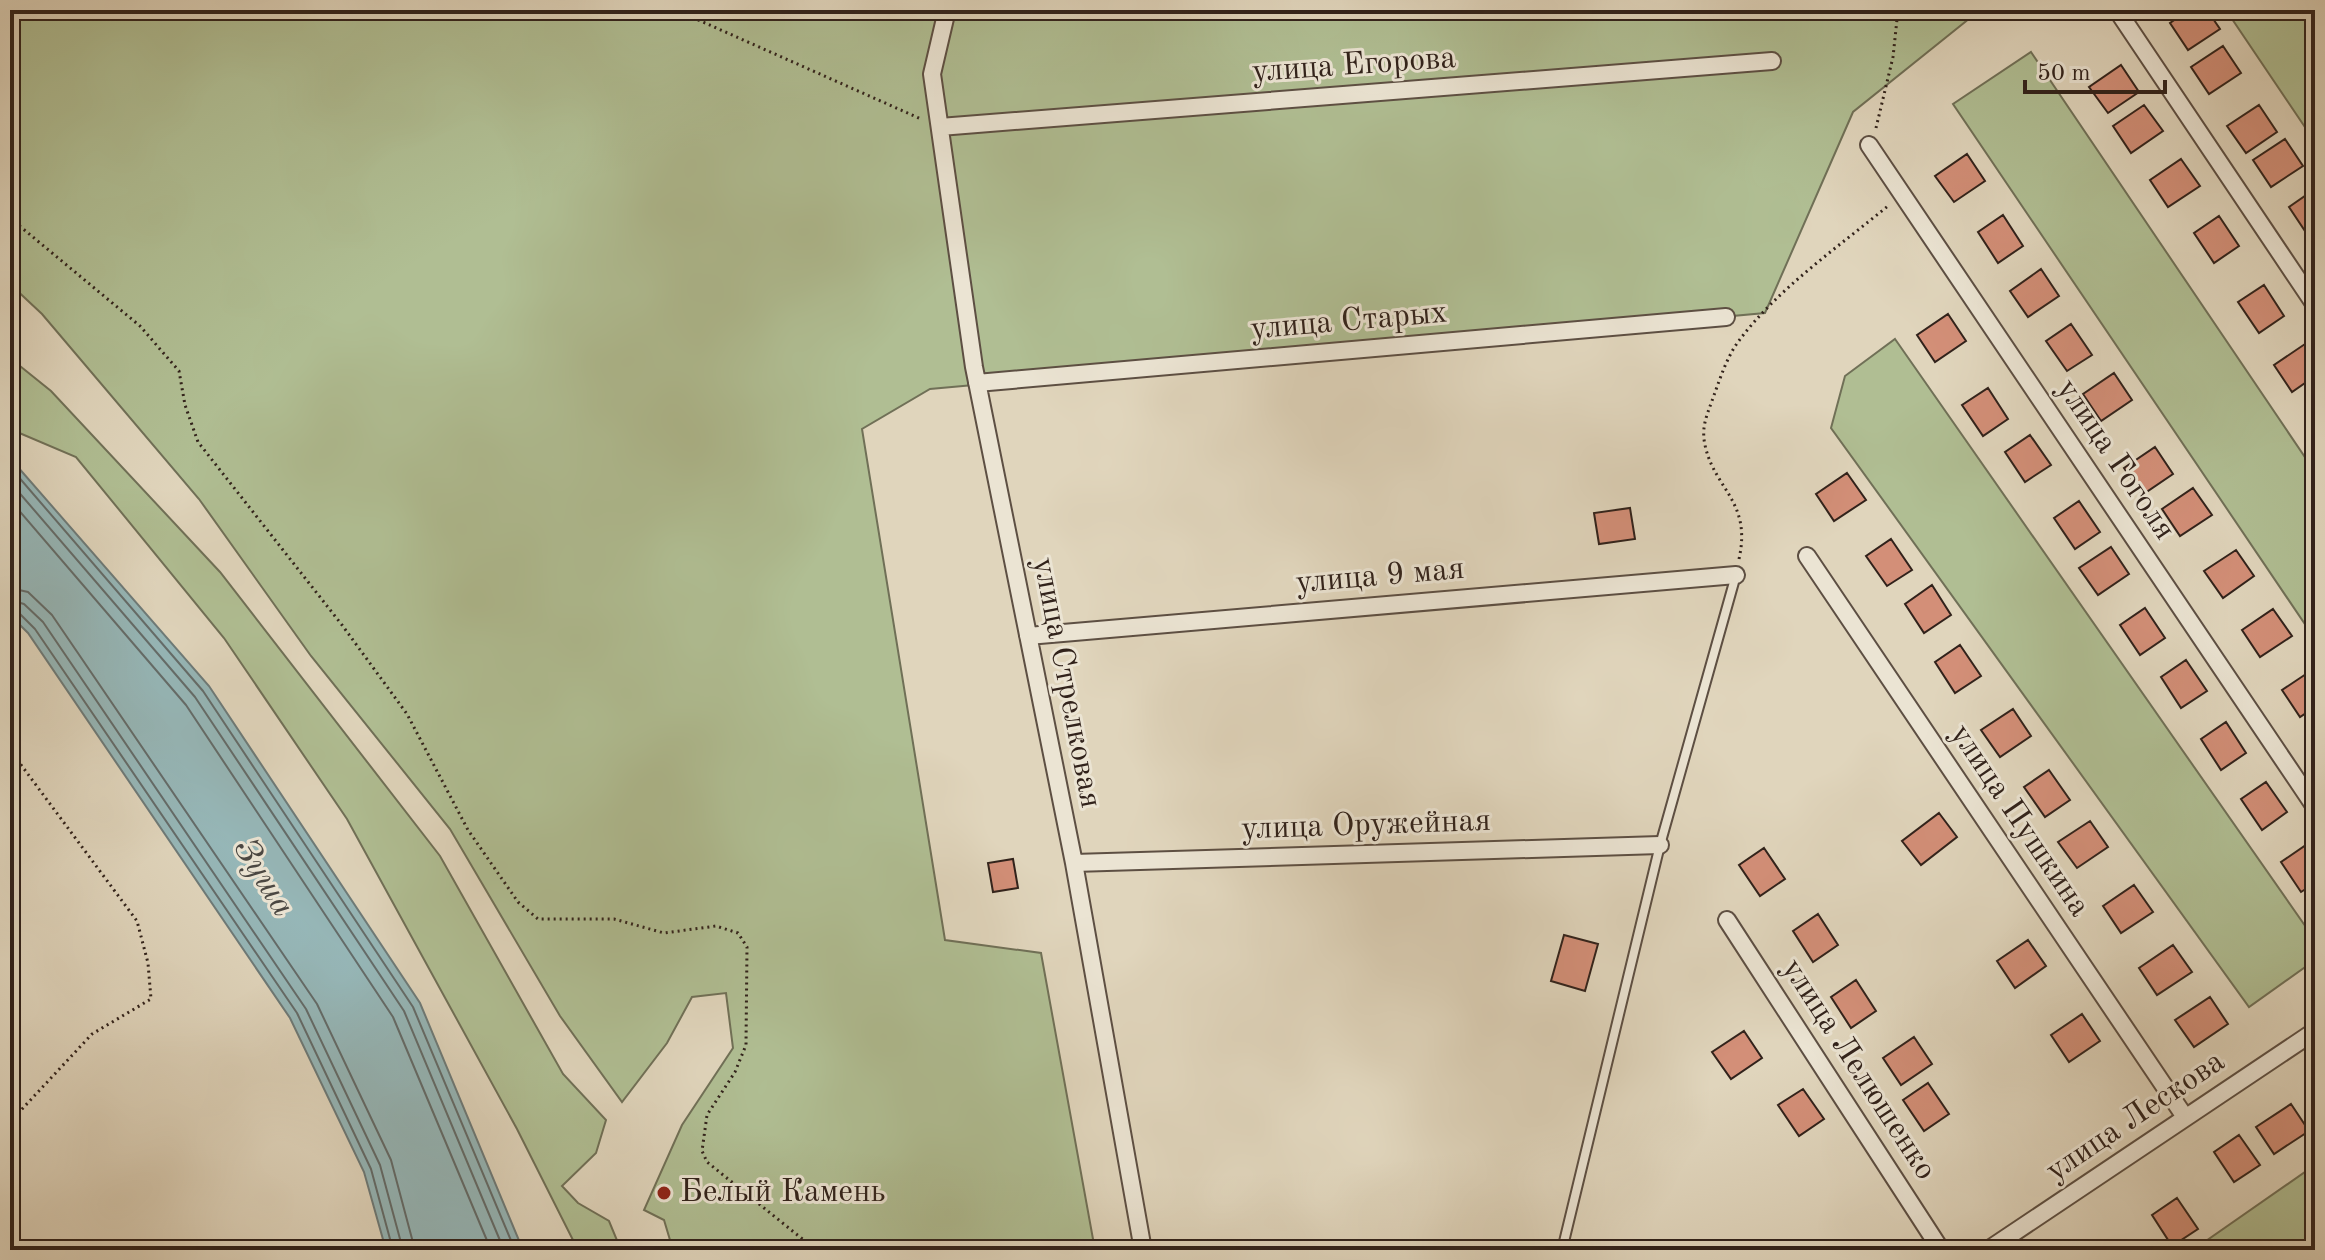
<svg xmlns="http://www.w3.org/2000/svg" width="2325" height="1260" font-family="'Old Standard TT',serif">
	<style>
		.green { fill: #b0be93; stroke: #707057; stroke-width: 2 }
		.water { fill: #96b7b8; stroke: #6e7b79; stroke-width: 2 }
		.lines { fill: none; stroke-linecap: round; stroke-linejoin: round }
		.shore { stroke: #646c6a; stroke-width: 2 }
		.building { fill: #d38f78; stroke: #31221b; stroke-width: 2 }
		.service-casing { stroke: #5d4f43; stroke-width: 12 }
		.minor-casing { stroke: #5d4f43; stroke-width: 20 }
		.path { stroke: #31221b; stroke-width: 3; stroke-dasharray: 2 4; stroke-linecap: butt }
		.service { stroke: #ebe4d3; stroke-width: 8 }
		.minor { stroke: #ebe4d3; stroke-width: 16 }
		.poi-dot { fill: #8f2418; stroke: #ebe4d3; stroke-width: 3 }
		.labels { text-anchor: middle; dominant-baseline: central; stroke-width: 6; stroke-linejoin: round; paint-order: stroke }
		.street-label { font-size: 32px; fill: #31221b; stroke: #ebe4d3 }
		.poi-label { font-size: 32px; fill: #31221b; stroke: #ebe4d3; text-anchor: start }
		.water-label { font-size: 34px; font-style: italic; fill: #4a4742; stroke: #ebe4d3 }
	</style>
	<rect width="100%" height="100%" fill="#e0d5bc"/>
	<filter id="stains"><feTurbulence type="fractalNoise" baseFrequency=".0025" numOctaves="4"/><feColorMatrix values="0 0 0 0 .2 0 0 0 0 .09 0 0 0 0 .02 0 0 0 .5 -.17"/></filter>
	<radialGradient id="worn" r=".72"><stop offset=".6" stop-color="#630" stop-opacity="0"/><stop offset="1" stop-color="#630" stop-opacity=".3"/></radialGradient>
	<path class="green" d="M10 10H1980L1853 112 1765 313 930 389 862 429 945 940 1041 953 1095 1250H673L664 1220 644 1210 682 1125 733 1048 726 993 692 997 667 1043 622 1102 560 1016 450 829 311 656 199 499 42 314 10 284Z
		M2226 10H2315V142Z
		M2031 52 2315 472V639L1953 104Z
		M1895 339 2315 940V960L2249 1007 1831 428 1845 376Z
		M10 358 51 391 220 572 440 856 563 1074 606 1120 596 1153 562 1186 578 1203 609 1221 621 1250H578L517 1129 347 819 224 638 76 457 10 429Z
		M2315 1165V1250H2193Z"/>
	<path class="water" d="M10 458 209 686 420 1003 523 1250H386L364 1172 290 1018 28 633 10 615Z"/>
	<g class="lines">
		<path class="shore" d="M10 467 203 691 413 1007 515 1250
			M10 482 195 697 404 1011 504 1250
			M10 500 186 705 393 1017 491 1250
			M10 588 28 592 52 615 317 1004 391 1160 415 1250
			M10 600 24 604 43 622 306 1009 380 1165 403 1250
			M10 610 18 612 35 629 297 1013 371 1169 393 1250"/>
	</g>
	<path class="building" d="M2189 10H2207L2220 29 2188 50 2170 23Z
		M2223 46 2241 73 2209 94 2191 67Z
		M2121 65 2139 92 2108 113 2089 87Z
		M2144 105 2163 131 2131 153 2113 126Z
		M2259 105 2277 132 2246 153 2227 126Z
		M2285 139 2303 166 2271 187 2253 160Z
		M1967 154 1985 181 1954 202 1935 176Z
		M2181 159 2200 186 2168 207 2150 180Z
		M2315 189V228L2307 234 2289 207Z
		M2003 215 2023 246 1998 263 1978 232Z
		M2219 216 2239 246 2214 263 2194 233Z
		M2041 269 2059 296 2028 317 2010 291Z
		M2264 285 2284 316 2259 333 2238 302Z
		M1948 314 1966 341 1935 362 1917 335Z
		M2071 324 2092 355 2067 371 2046 341Z
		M2305 344 2315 358V376L2292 392 2274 365Z
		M2114 373 2132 400 2101 421 2083 394Z
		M1988 388 2008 419 1983 436 1962 405Z
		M2030 435 2051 465 2025 482 2005 452Z
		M2155 447 2173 474 2142 495 2124 468Z
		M1847 473 1866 500 1834 521 1816 494Z
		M2193 488 2212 515 2180 536 2162 509Z
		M2079 501 2100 532 2075 549 2054 518Z
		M1630 508 1635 539 1599 544 1594 513Z
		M1891 539 1912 570 1887 586 1866 556Z
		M2111 547 2129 574 2098 595 2079 568Z
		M2236 550 2254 576 2223 598 2204 571Z
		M1932 585 1951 615 1924 633 1905 604Z
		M2145 608 2165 638 2140 655 2120 625Z
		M2273 609 2292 636 2260 657 2242 630Z
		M1960 645 1981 676 1955 693 1935 662Z
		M2186 660 2207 691 2181 708 2161 677Z
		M2315 668V707L2300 717 2282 690Z
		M2013 709 2031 736 2000 757 1981 730Z
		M2226 722 2246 753 2221 770 2201 739Z
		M2049 770 2070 800 2045 817 2024 787Z
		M2266 782 2287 812 2262 830 2241 799Z
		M1939 813 1957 837 1921 865 1902 841Z
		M2090 821 2108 847 2077 868 2058 842Z
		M2306 845 2315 858V883L2301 892 2281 862Z
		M1764 848 1785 879 1760 896 1739 865Z
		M1013 859 1018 888 993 892 988 863Z
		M2134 885 2153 912 2121 933 2103 906Z
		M1818 914 1838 945 1813 962 1793 931Z
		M1564 935 1598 944 1585 991 1551 981Z
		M2028 940 2046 966 2015 988 1997 961Z
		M2173 945 2192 972 2157 995 2139 968Z
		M1856 980 1876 1011 1851 1028 1831 997Z
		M2210 997 2228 1024 2194 1047 2175 1020Z
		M2082 1014 2100 1041 2069 1062 2051 1035Z
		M1744 1031 1762 1058 1731 1079 1712 1052Z
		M1914 1037 1932 1064 1901 1085 1883 1058Z
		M1928 1083 1949 1114 1924 1131 1903 1100Z
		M1803 1089 1824 1119 1799 1136 1778 1105Z
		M2291 1104 2309 1131 2274 1154 2256 1127Z
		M2239 1135 2260 1165 2234 1182 2214 1152Z
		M2177 1198 2198 1229 2172 1246 2152 1215Z"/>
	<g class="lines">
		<g class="service-casing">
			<path id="service" d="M1562 1250 1660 845 1736 575"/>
		</g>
		<g class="minor-casing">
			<path id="minor" d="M947 10 932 74 974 367 1074 863 1143 1250
				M2117 10 2315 305
				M940 127 1772 61
				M1869 145 2315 807
				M977 383 1726 317
				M1807 556 2185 1117
				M1028 636 1736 575
				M1074 863 1660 845
				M1727 920 1941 1250
				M1988 1250 2315 1031"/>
		</g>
		<path class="path" d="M676 10 921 119
			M1876 128 1893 57 1898 10
			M10 218 140 326 179 371 185 405 198 442 342 625 407 714 468 830 518 902 538 919H614L664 933 716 926 738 933 747 947 746 1045 735 1072 707 1115 702 1151 707 1162 816 1250
			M1739 559C1752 501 1714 489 1705 445 1701 427 1707 415 1713 398 1720 379 1726 359 1738 342 1776 290 1838 247 1888 206
			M10 750 137 921 148 963 151 999 92 1034 10 1122"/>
		<use href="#service" class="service"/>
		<use href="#minor" class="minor"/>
	</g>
	<circle class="poi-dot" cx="664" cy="1193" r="8"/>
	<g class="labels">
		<g class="street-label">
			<text transform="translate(1354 66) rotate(-4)">улица Егорова</text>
			<text transform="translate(1349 322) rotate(-5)">улица Старых</text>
			<text transform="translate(2115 460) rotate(56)">улица Гоголя</text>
			<text transform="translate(1380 577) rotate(-5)">улица 9 мая</text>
			<text transform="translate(1066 683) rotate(79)">улица Стрелковая</text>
			<text transform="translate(2019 821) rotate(56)">улица Пушкина</text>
			<text transform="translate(1366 826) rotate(-2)">улица Оружейная</text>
			<text transform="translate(1858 1070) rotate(57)">улица Лелюшенко</text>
			<text transform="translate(2136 1117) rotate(-34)">улица Лескова</text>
		</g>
		<g class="poi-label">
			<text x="680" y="1193">Белый Камень</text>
		</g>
		<g class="water-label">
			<text transform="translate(263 878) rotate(58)">Зуша</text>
		</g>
	</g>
	<rect width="2325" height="1260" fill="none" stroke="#e0d5bc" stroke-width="40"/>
	<rect x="12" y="12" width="2301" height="1236" fill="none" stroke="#31221b" stroke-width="4"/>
	<rect x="20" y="20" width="2285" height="1220" fill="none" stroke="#31221b" stroke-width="2"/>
	<path d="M2025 80v12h140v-12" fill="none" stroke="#31221b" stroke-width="4"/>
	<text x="2037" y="80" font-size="24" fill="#31221b" stroke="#ebe4d3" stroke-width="6" paint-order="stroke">50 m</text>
	<rect width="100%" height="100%" filter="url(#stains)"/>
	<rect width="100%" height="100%" fill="url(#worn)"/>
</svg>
